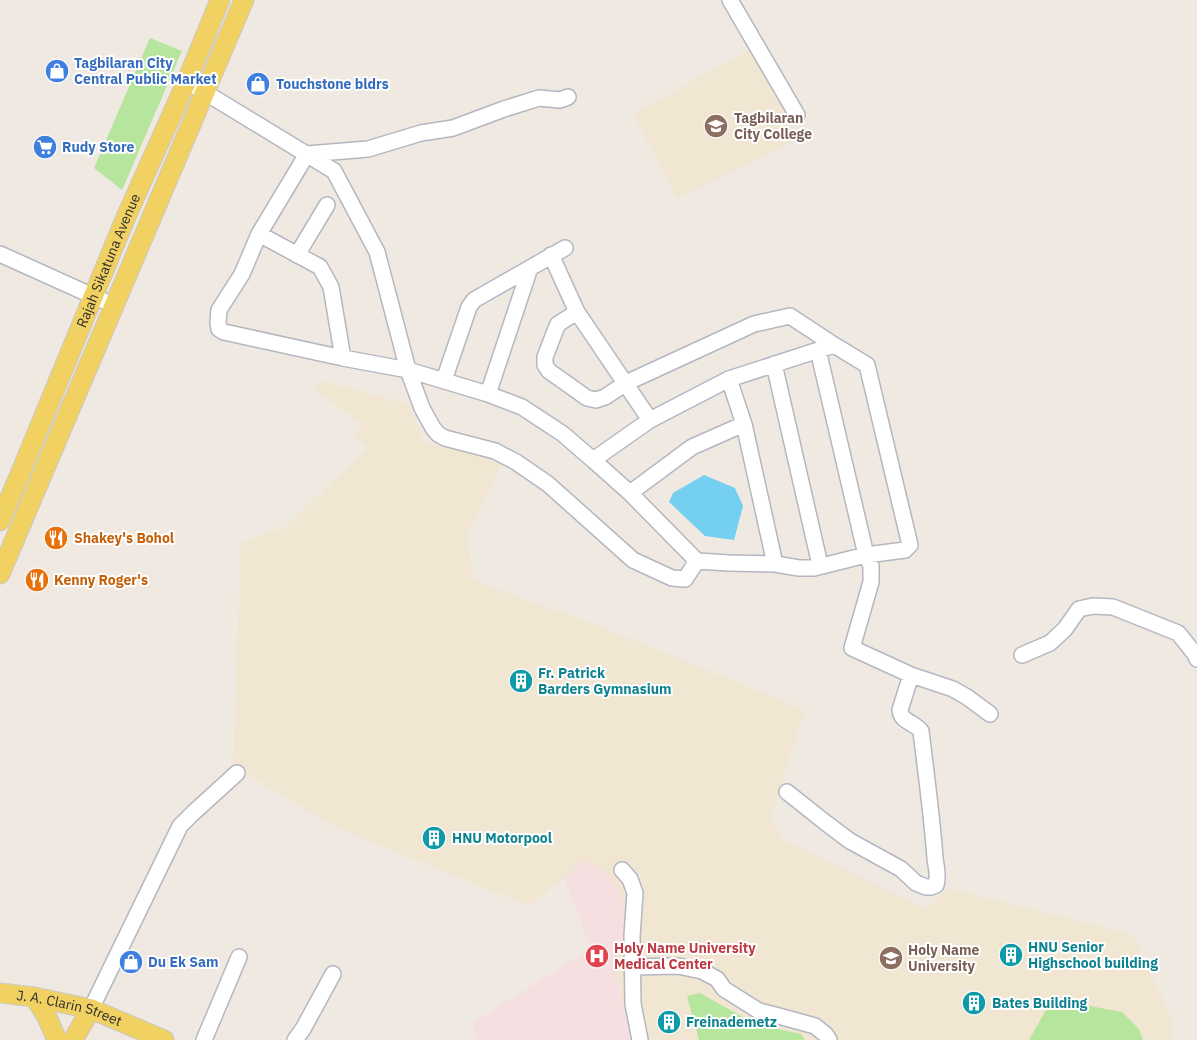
<svg xmlns="http://www.w3.org/2000/svg" width="1197" height="1040" font-family="'IBM Plex Sans',sans-serif">
	<style>
		.education { fill: #f0e6d1 }
		.medical { fill: #f5dfe0 }
		.green { fill: #b6e59e }
		.water { fill: #75cff0 }
		.lines { fill: none; stroke-linecap: round; stroke-linejoin: round }
		.minor-casing { stroke: #b4b7c1; stroke-width: 18 }
		.major-casing { stroke: #c9c9c9; stroke-width: 21 }
		.minor { stroke: #fff; stroke-width: 15 }
		.major { stroke: #f2d163; stroke-width: 19 }
		.labels { text-anchor: middle; dominant-baseline: central; stroke-width: 4; stroke-linejoin: round; paint-order: stroke }
		.shop-label { font-size: 14px; font-weight: bold; fill: #366cbe; stroke: #fff; text-anchor: start }
		.education-label { font-size: 14px; font-weight: bold; fill: #785e54; stroke: #fff; text-anchor: start }
		.street-label { font-size: 14px; fill: #2e2e2e; stroke: #fff }
		.food-label { font-size: 14px; font-weight: bold; fill: #c56008; stroke: #fff; text-anchor: start }
		.culture-label { font-size: 14px; font-weight: bold; fill: #0d838f; stroke: #fff; text-anchor: start }
		.health-label { font-size: 14px; font-weight: bold; fill: #be3a42; stroke: #fff; text-anchor: start }
	</style>
	<rect width="100%" height="100%" fill="#efe9e1"/>
	<path class="education" d="M750 50 800 138 677 198 633 114Z
		M322 381 408 404 426 445 479 450 503 460 468 534 472 580 591 623 805 710 771 816 780 838 925 909 948 888 1132 934 1171 1016V1040H631L628 1026 614 964 624 938 622 898 585 860 529 906 335 827 233 766 241 543 287 526 367 448 355 436 363 425 314 389Z"/>
	<path class="medical" d="M585 860 612 877 622 898 624 939 614 964 628 1026 631 1040H476L473 1023 591 948 564 877Z"/>
	<path class="green" d="M150 38 182 51 122 190 94 168Z
		M700 993 755 1024 801 1034 805 1040H699L687 996Z
		M1052 999 1122 1012 1139 1029 1143 1040H1029Z"/>
	<path class="water" d="M704 475 735 488 743 506 734 540 705 536 669 502 673 493Z"/>
	<g class="lines">
		<g class="minor-casing">
			<path id="minor" d="M730 0 797 115
				M196 87 206 93 334 171 377 252 408 370 422 408 433 428 438 434 445 438 495 451 516 462 548 484 633 560 672 578 685 579 697 561
				M568 97 560 100 539 98 504 109 453 128 421 133 368 149 307 154 259 234 242 274 219 310 218 323 219 329 224 332 343 358 408 370 488 394 522 407 563 434 593 460 650 420 729 379 834 345 867 365 910 545 905 550 866 555 814 568H799L775 564 729 563 697 561 630 493 593 460
				M259 234 320 267 331 287 343 358
				M0 254 115 306
				M297 255 327 205
				M551 255 577 312 650 420
				M577 312 558 324 555 331 545 357V365L549 371 587 398 596 400 605 397 626 383 754 324 790 316 834 345
				M774 364 820 565
				M729 379 744 424 775 564
				M444 380 469 307 474 300 565 248
				M488 394 530 268
				M630 493 692 447 744 424
				M1022 655 1050 643 1065 629 1079 609 1093 606 1113 607 1178 633 1195 654 1197 659
				M911 675 953 689 967 697 990 714
				M787 792 826 823 850 841 901 869 916 883 926 887H931L936 885C939 876 936 867 935 858 932 816 926 773 921 731 914 722 901 722 900 710L911 675 852 648 871 582V566L866 555 818 350
				M622 870 630 879 635 893 632 936 633 1004 640 1040
				M632 967 678 966 702 971 717 979 724 989 759 1011 775 1015 815 1026 826 1035 829 1040
				M91 1009 180 826 193 813 237 773
				M204 1040 239 957
				M295 1040 303 1029 333 974"/>
		</g>
		<g class="major-casing">
			<g id="major">
				<path id="s1" d="M0 521 20 474 126 217 186 83 220 0"/>
				<path d="M0 574 244 0"/>
				<path id="s2" d="M0 993 34 997 91 1009 164 1040"/>
				<path d="M34 997 46 1015 57 1040"/>
				<path d="M73 1040 91 1009"/>
			</g>
		</g>
		<use href="#minor" class="minor"/>
		<use href="#major" class="major"/>
	</g>
	<defs>
		<g id="shop-disc" transform="scale(1.25)"><circle r="9.5" fill="#3f7fe0" stroke="#fff"/><path d="M-5-2.5h2.3a2.7 3.5 0 0 1 5.4 0H5L5.5 6h-11ZM-1.5-2.5h3a1.5 2.3 0 0 0-3 0Z" fill="#fff"/></g>
		<g id="school-disc" transform="scale(1.25)"><circle r="9.5" fill="#8d6e63" stroke="#fff"/><path d="M0-5L7-2L0 1L-7-2ZM-4 1L0 2.5L4 1V4Q0 6-4 4Z" fill="#fff"/></g>
		<g id="supermarket-disc" transform="scale(1.25)"><circle r="9.5" fill="#3f7fe0" stroke="#fff"/><path d="M-6-5.5h2.5l.6 2H6L4.5 2H-2.5L-4.4-4H-6ZM-1.5 3.2a1.3 1.3 0 1 0 .1 0ZM3 3.2a1.3 1.3 0 1 0 .1 0Z" fill="#fff"/></g>
		<g id="restaurant-disc" transform="scale(1.25)"><circle r="9.5" fill="#e8710a" stroke="#fff"/><path d="M-5-6h1v4h1v-4h1v4h1v-4h1v5L-1.5 .5V6h-2V.5L-5-1ZM5-6V6H3V1.5H1.5Q1.5-4 5-6Z" fill="#fff"/></g>
		<g id="building-disc" transform="scale(1.25)"><circle r="9.5" fill="#0f9aa8" stroke="#fff"/><path d="M-4-6H4V6H1V3H-1V6H-4ZM-2.5-4.3h1.7v1.8h-1.7ZM.8-4.3h1.7v1.8H.8ZM-2.5-1h1.7V.8h-1.7ZM.8-1h1.7V.8H.8Z" fill="#fff"/></g>
		<g id="hospital-disc" transform="scale(1.25)"><circle r="9.5" fill="#e0444e" stroke="#fff"/><path d="M-5-5h3v3.5h4V-5h3V5h-3V1.5h-4V5h-3Z" fill="#fff"/></g>
		<g id="university-disc" transform="scale(1.25)"><circle r="9.5" fill="#8d6e63" stroke="#fff"/><path d="M0-5L7-2L0 1L-7-2ZM-4 1L0 2.5L4 1V4Q0 6-4 4Z" fill="#fff"/></g>
	</defs>
	<g fill-rule="evenodd">
		<use href="#shop-disc" x="57" y="71"/>
		<use href="#shop-disc" x="258" y="84"/>
		<use href="#school-disc" x="716" y="126"/>
		<use href="#supermarket-disc" x="45" y="147"/>
		<use href="#restaurant-disc" x="56" y="538"/>
		<use href="#restaurant-disc" x="37" y="580"/>
		<use href="#building-disc" x="521" y="681"/>
		<use href="#building-disc" x="434" y="838"/>
		<use href="#building-disc" x="1011" y="955"/>
		<use href="#hospital-disc" x="597" y="956"/>
		<use href="#university-disc" x="891" y="958"/>
		<use href="#shop-disc" x="131" y="962"/>
		<use href="#building-disc" x="974" y="1003"/>
		<use href="#building-disc" x="669" y="1022"/>
	</g>
	<g class="labels">
		<g class="shop-label">
			<text x="74" y="63">Tagbilaran City<tspan x="74" dy="16">Central Public Market</tspan></text>
			<text x="276" y="84">Touchstone bldrs</text>
			<text x="62" y="147">Rudy Store</text>
			<text x="148" y="962">Du Ek Sam</text>
		</g>
		<g class="education-label">
			<text x="734" y="118">Tagbilaran<tspan x="734" dy="16">City College</tspan></text>
			<text x="908" y="950">Holy Name<tspan x="908" dy="16">University</tspan></text>
		</g>
		<g class="street-label">
			<text stroke="none"><textPath href="#s1" startOffset="282">Rajah Sikatuna Avenue</textPath></text>
			<text stroke="none"><textPath href="#s2" startOffset="71">J. A. Clarin Street</textPath></text>
		</g>
		<g class="food-label">
			<text x="74" y="538">Shakey's Bohol</text>
			<text x="54" y="580">Kenny Roger's</text>
		</g>
		<g class="culture-label">
			<text x="538" y="673">Fr. Patrick<tspan x="538" dy="16">Barders Gymnasium</tspan></text>
			<text x="452" y="838">HNU Motorpool</text>
			<text x="1028" y="947">HNU Senior<tspan x="1028" dy="16">Highschool building</tspan></text>
			<text x="992" y="1003">Bates Building</text>
			<text x="686" y="1022">Freinademetz</text>
		</g>
		<g class="health-label">
			<text x="614" y="948">Holy Name University<tspan x="614" dy="16">Medical Center</tspan></text>
		</g>
	</g>
</svg>
